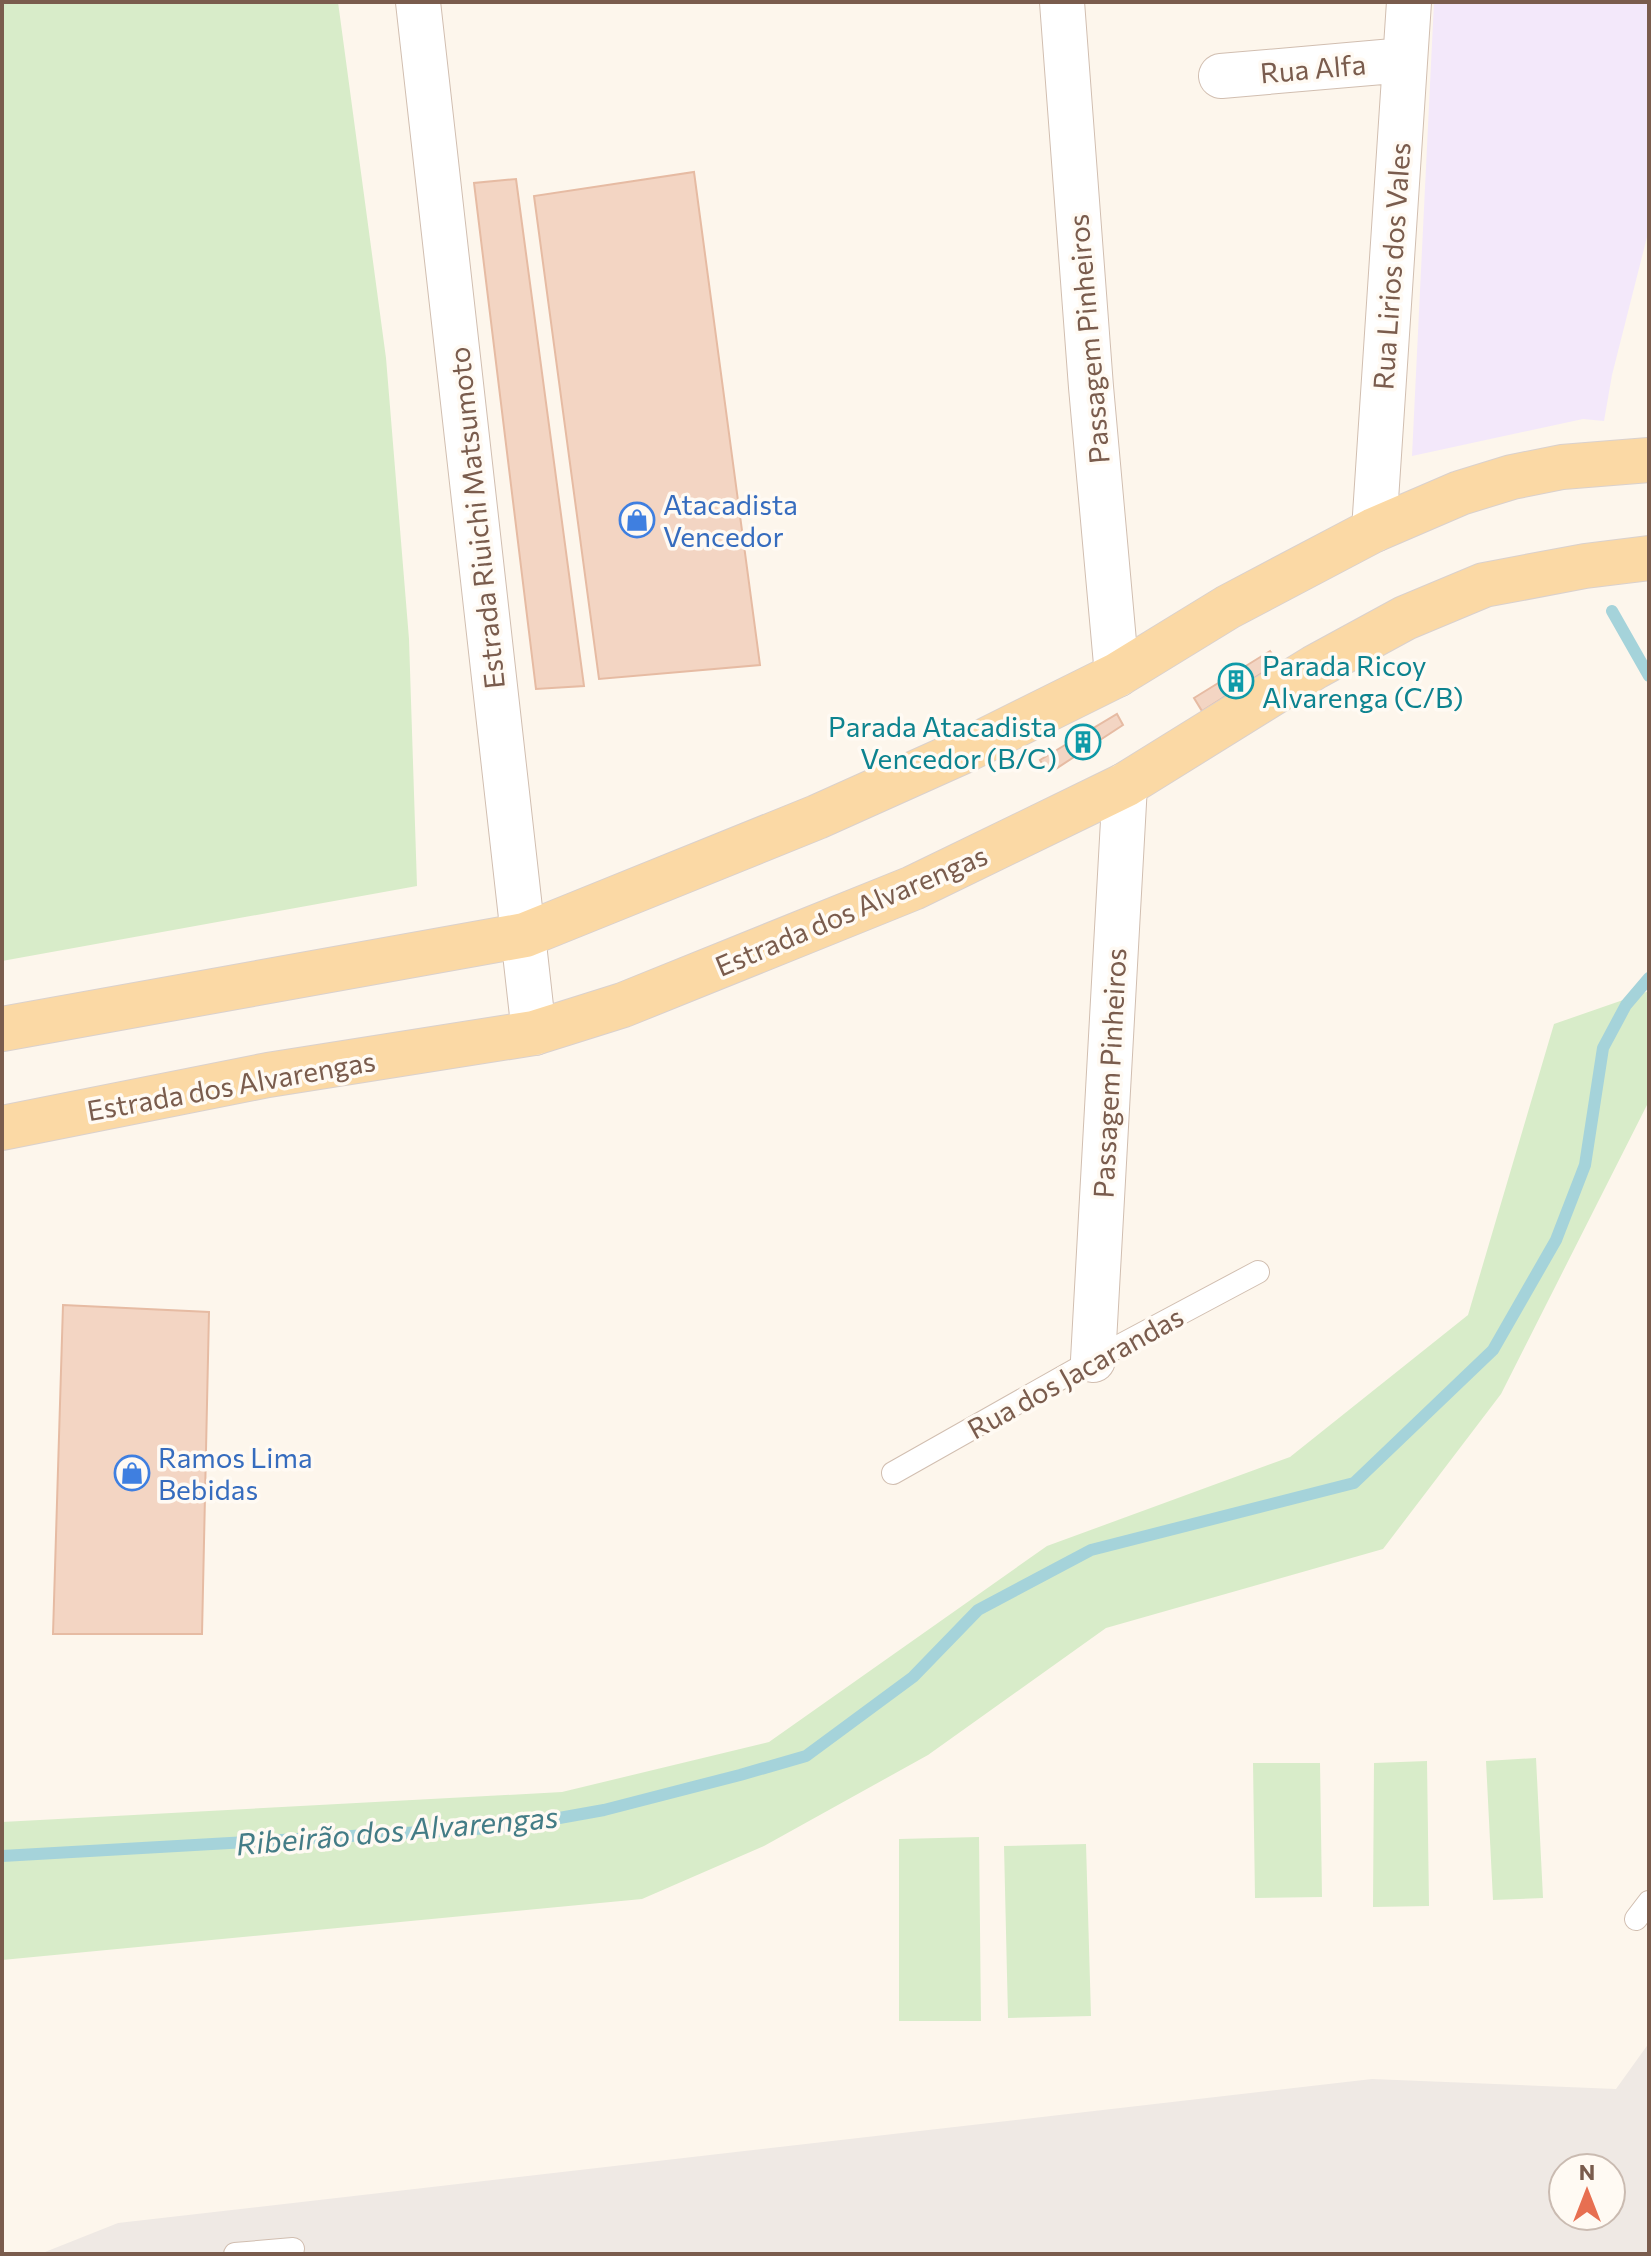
<svg xmlns="http://www.w3.org/2000/svg" width="1651" height="2256" font-family="Commissioner,sans-serif">
	<style>
		.industrial { fill: #efe9e4; fill-rule: evenodd }
		.education { fill: #f3e8fa }
		.green { fill: #d8ecc9 }
		.lines { fill: none; stroke-linecap: round; stroke-linejoin: round }
		.stream { stroke: #a5d3da; stroke-width: 12 }
		.building { fill: #f3d5c3; stroke: #e6bba3; stroke-width: 2 }
		.service-casing { stroke: #d1beb0; stroke-width: 24 }
		.minor-casing { stroke: #d1beb0; stroke-width: 46 }
		.tertiary-casing { stroke: #d1beb0; stroke-width: 46 }
		.primary-casing { stroke: #dad1cd; stroke-width: 46 }
		.service { stroke: #fff; stroke-width: 22 }
		.minor { stroke: #fff; stroke-width: 44 }
		.tertiary { stroke: #fff; stroke-width: 44 }
		.primary { stroke: #fbd9a5; stroke-width: 44 }
		.labels { text-anchor: middle; dominant-baseline: central; stroke-width: 7; stroke-linejoin: round; paint-order: stroke }
		.street-label { font-size: 28px; fill: #7a5c4d; stroke: #fffaf3 }
		.shop-label { font-size: 28px; fill: #366cbe; stroke: #fffaf3; text-anchor: start }
		.culture-label { font-size: 28px; fill: #0d838f; stroke: #fffaf3; text-anchor: start }
		.water-label { font-size: 30px; font-style: italic; fill: #437c86; stroke: #fffaf3 }
	</style>
	<rect width="100%" height="100%" fill="#fdf6ec"/>
	<path class="industrial" d="M1649 2043V2254H40L118 2223 1372 2079 1616 2089ZM1563 2168H1611V2216H1563Z"/>
	<path class="education" d="M1434 2H1649V229L1612 375 1604 421 1583 419 1412 456Z"/>
	<path class="green" d="M2 2H338L386 358 409 639 417 886 2 961Z
		M1649 991V1101L1501 1394 1383 1549 1106 1628 928 1755 764 1846 642 1899 2 1960V1822L562 1792 769 1742 1047 1546 1290 1457 1468 1315 1554 1024Z
		M1536 1758 1543 1898 1493 1900 1486 1761Z
		M1427 1761 1429 1906 1373 1907 1374 1763Z
		M1253 1763H1320L1322 1897 1255 1898Z
		M979 1837 981 2021H899V1839Z
		M1086 1844 1091 2016 1008 2018 1004 1846Z"/>
	<g class="lines">
		<path class="stream" d="M1612 611 1649 676
			M2 1856 509 1827 604 1810 740 1775 806 1756 913 1677 978 1610 1091 1550 1354 1483 1493 1350 1556 1240 1585 1165 1603 1048 1626 1005 1649 978"/>
	</g>
	<path class="building" d="M694 172 760 665 599 679 534 196Z
		M516 179 584 686 536 689 474 183Z
		M1270 651 1278 663 1202 711 1194 698Z
		M1117 714 1123 725 1048 774 1040 760Z
		M63 1305 209 1312 202 1634H53Z"/>
	<g class="lines">
		<g class="service-casing">
			<path id="service" d="M893 1473 1093 1360 1258 1272
				M1636 1919 1649 1902
				M235 2254 293 2249"/>
		</g>
		<g class="minor-casing">
			<path id="minor" d="M1062 2 1091 387 1117 675
				M1221 76 1405 60
				M1374 530 1409 2
				M1093 1360 1125 785"/>
		</g>
		<g class="tertiary-casing">
			<path id="tertiary" d="M418 2 534 1033"/>
		</g>
		<g class="primary-casing">
			<path id="primary" d="M2 1029 525 935 817 817 964 751 1117 675 1228 607 1374 530 1460 493 1512 477 1562 467 1649 460
				M2 1128 268 1075 534 1033 623 1005 913 888 1125 785 1315 667 1405 618 1484 585 1585 566 1649 558"/>
		</g>
		<use href="#service" class="service"/>
		<use href="#minor" class="minor"/>
		<use href="#tertiary" class="tertiary"/>
		<use href="#primary" class="primary"/>
	</g>
	<defs>
		<g id="shop-ring" transform="scale(1.8)"><circle r="9.5" fill="#fffaf3" stroke="#3f7fe0" stroke-width="1.5"/><path d="M-5-2.5h2.3a2.7 3.5 0 0 1 5.4 0H5L5.5 6h-11ZM-1.5-2.5h3a1.5 2.3 0 0 0-3 0Z" fill="#3f7fe0"/></g>
		<g id="building-ring" transform="scale(1.8)"><circle r="9.5" fill="#fffaf3" stroke="#0f9aa8" stroke-width="1.5"/><path d="M-4-6H4V6H1V3H-1V6H-4ZM-2.5-4.3h1.7v1.8h-1.7ZM.8-4.3h1.7v1.8H.8ZM-2.5-1h1.7V.8h-1.7ZM.8-1h1.7V.8H.8Z" fill="#0f9aa8"/></g>
	</defs>
	<g fill-rule="evenodd">
		<use href="#shop-ring" x="637" y="520"/>
		<use href="#building-ring" x="1236" y="681"/>
		<use href="#building-ring" x="1083" y="742"/>
		<use href="#shop-ring" x="132" y="1473"/>
	</g>
	<g class="labels">
		<g class="street-label">
			<text transform="translate(1313 68) rotate(-5)">Rua Alfa</text>
			<text transform="translate(1391 266) rotate(-86)">Rua Lirios dos Vales</text>
			<text transform="translate(1088 339) rotate(-95)">Passagem Pinheiros</text>
			<text transform="translate(476 518) rotate(-96)">Estrada Riuichi Matsumoto</text>
			<text transform="translate(851 910) rotate(-23)">Estrada dos Alvarengas</text>
			<text transform="translate(1109 1073) rotate(-87)">Passagem Pinheiros</text>
			<text transform="translate(231 1085) rotate(-10)">Estrada dos Alvarengas</text>
			<text transform="translate(1075 1372) rotate(-29)">Rua dos Jacarandas</text>
		</g>
		<g class="shop-label">
			<text x="663" y="504">Atacadista<tspan x="663" dy="32">Vencedor</tspan></text>
			<text x="158" y="1457">Ramos Lima<tspan x="158" dy="32">Bebidas</tspan></text>
		</g>
		<g class="culture-label">
			<text x="1262" y="665">Parada Ricoy<tspan x="1262" dy="32">Alvarenga (C/B)</tspan></text>
			<text x="1057" y="726" text-anchor="end">Parada Atacadista<tspan x="1057" dy="32">Vencedor (B/C)</tspan></text>
		</g>
		<g class="water-label">
			<text transform="translate(397 1829) rotate(-5)">Ribeirão dos Alvarengas</text>
		</g>
	</g>
	<rect width="1651" height="2256" fill="none" stroke="#7a5c4d" stroke-width="8"/>
	<g transform="translate(1587 2192)"><circle r="38" fill="#fffaf3" stroke="#cabbb1" stroke-width="2"/>
	<path d="M0-6L14 30L0 20L-14 30Z" fill="#e76f51"/>
	<text y="-12" font-size="22" font-weight="bold" text-anchor="middle" fill="#7a5c4d">N</text>
	</g>
</svg>
